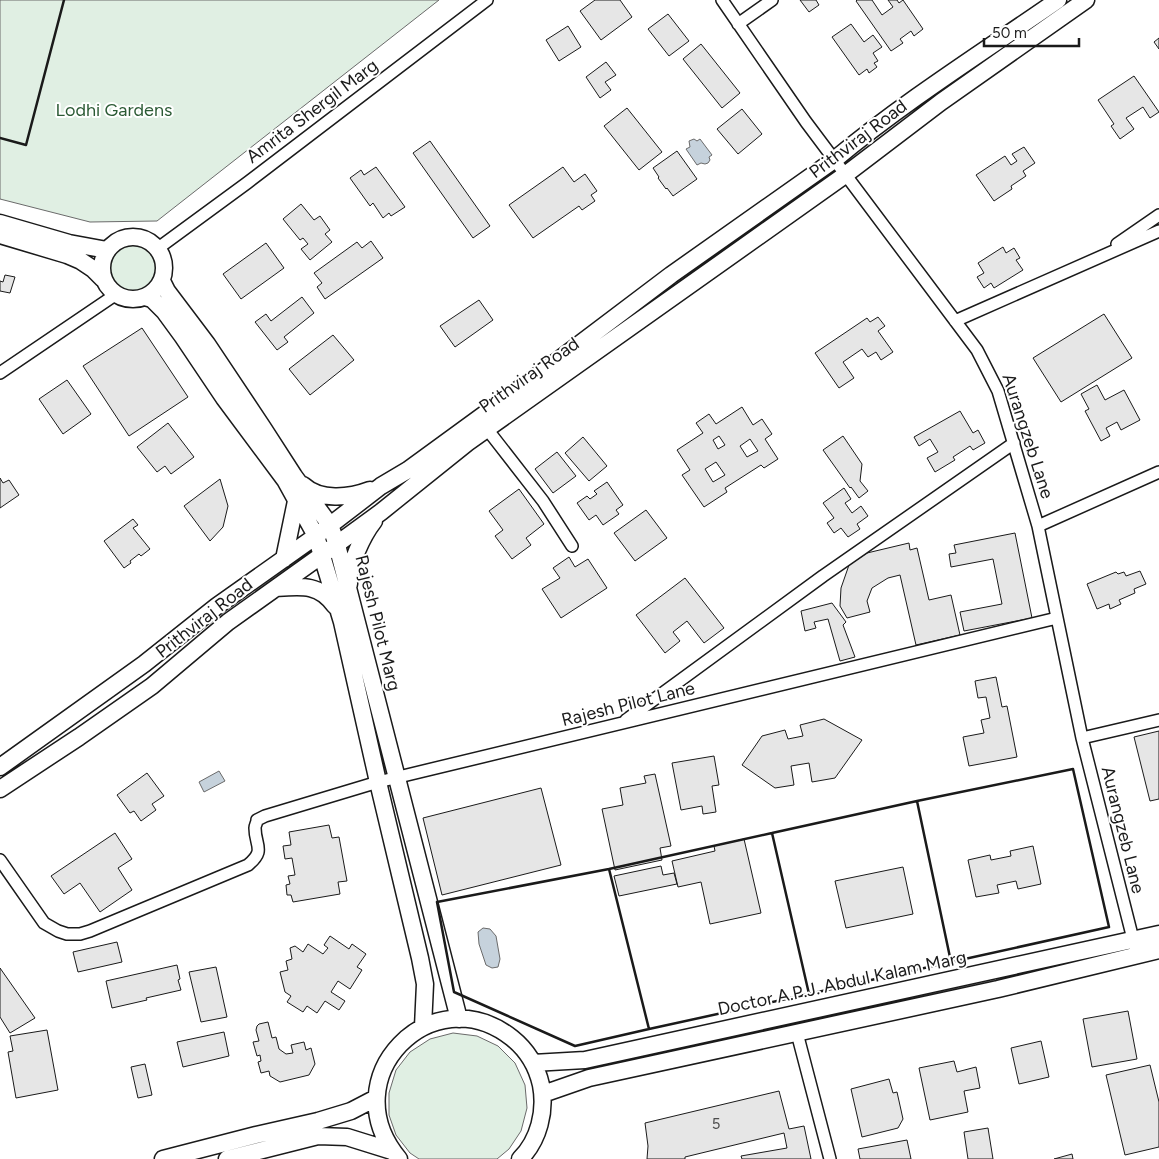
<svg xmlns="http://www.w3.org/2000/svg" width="1159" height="1159" font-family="Figtree,sans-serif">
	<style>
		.green { fill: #e0efe3; stroke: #6a6a6a }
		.water { fill: #c6d2dc; stroke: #6a6a6a }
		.building { fill: #e6e6e6; stroke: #1a1a1a; fill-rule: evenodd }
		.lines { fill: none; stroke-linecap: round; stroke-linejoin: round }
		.minor-casing { stroke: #1a1a1a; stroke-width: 14 }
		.secondary-casing { stroke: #1a1a1a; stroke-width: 19 }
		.minor { stroke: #fff; stroke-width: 11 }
		.secondary { stroke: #fff; stroke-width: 16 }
		.wall { stroke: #1a1a1a; stroke-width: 2.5 }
		.labels { text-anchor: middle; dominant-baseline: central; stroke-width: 4; stroke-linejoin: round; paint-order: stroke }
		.number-label { font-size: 15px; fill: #4d4d4d }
		.park-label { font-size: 18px; fill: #2b5a34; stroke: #fff }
		.street-label { font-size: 18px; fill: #1a1a1a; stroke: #fff }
	</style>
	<rect width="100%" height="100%" fill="#fff"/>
	<path class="green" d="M0 0H439L157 221 90 222 0 199Z
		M107 266a25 25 0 1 1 50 0a25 25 0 1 1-50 0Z
		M453 1033 477 1036 498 1046 515 1063 525 1085 527 1108 521 1131 509 1149 497 1159H419L410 1153 396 1135 389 1115V1093L396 1070 410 1052 430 1039Z"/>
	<path class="water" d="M694 139 697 141 700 139 712 155 709 157 710 160 708 163 705 164 701 163 697 165 686 149 690 147 689 141Z
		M219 771 225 781 204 792 199 782Z
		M483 928 490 929 496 936 500 959 498 967 492 968 486 965 479 944 478 932Z"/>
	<path class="building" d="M595 0H620L632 17 601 40 580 11Z
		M800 0H816L819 5 809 12Z
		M857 0H872L882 15 893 7 888 0H897L899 3 903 0 923 29 914 36 911 31 900 39 903 43 891 51 856 1Z
		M668 14 689 41 669 56 648 29Z
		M851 24 864 42 873 35 882 47 873 53 878 61 874 63 877 67 869 73 867 69 859 75 832 37Z
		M568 26 581 47 559 61 546 40Z
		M1159 38V49L1154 42Z
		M701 44 740 93 722 108 683 59Z
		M606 62 616 75 605 82 611 90 600 98 586 77Z
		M1134 76 1159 112 1150 118 1143 107 1126 118 1134 129 1120 139 1111 126 1114 124 1098 100Z
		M627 108 662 152 639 170 604 126Z
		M742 109 762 134 738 154 717 129Z
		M430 141 490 226 473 238 413 153Z
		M1024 147 1035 163 1023 171 1026 176 1011 186 1012 189 994 201 976 175 1005 156 1011 165 1017 161 1012 154Z
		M677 151 697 179 673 196 667 188 666 189 658 178 659 177 653 168Z
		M376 167 405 207 391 216 389 213 383 218 373 203 370 206 350 178 361 170 364 175Z
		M563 167 574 182 585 174 597 191 591 195 595 201 582 210 579 206 533 238 509 205Z
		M301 204 314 220 320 216 330 230 325 234 332 242 310 260 301 249 308 244 303 238 300 240 283 219Z
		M371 241 383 258 325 299 317 287 322 283 314 273 357 242 362 248Z
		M266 243 284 268 241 299 223 274Z
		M1003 247 1006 253 1014 248 1020 258 1016 260 1023 270 994 288 991 283 984 288 977 277 984 273 978 263Z
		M5 275 15 277 10 293 0 291V281L3 282Z
		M302 297 314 313 284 337 288 342 277 350 255 322 266 314 271 321Z
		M479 300 493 320 455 347 440 326Z
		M1104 314 1132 358 1061 402 1033 358Z
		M878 317 885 326 878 331 893 352 881 360 876 352 868 357 862 349 843 362 854 378 839 388 815 353 867 318 870 322Z
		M142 328 188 397 129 436 83 366Z
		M333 335 354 360 310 395 289 369Z
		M67 380 91 414 63 434 39 399Z
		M1097 385 1105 400 1124 390 1140 420 1121 430 1117 422 1106 428 1110 436 1101 441 1085 411 1089 409 1081 394Z
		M742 407 753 425 762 419 772 434 765 439 778 459 764 468 761 465 725 488 727 492 704 507 682 475 690 470 677 450 703 433 696 423 709 414 716 424ZM719 436 725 445 718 449 713 440ZM750 439 758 451 747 457 740 446ZM716 462 725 475 713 482 705 469Z
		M960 411 973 433 978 430 985 443 973 450 970 446 953 457 955 460 935 472 927 458 938 452 930 439 919 446 914 437Z
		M168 423 194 457 171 474 165 466 157 472 137 447Z
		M843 436 862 464 860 481 868 491 859 498 851 487 850 488 823 450Z
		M583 437 607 466 589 481 565 453Z
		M557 452 576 476 553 493 535 469Z
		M0 478 3 483 9 480 19 495 0 508Z
		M220 479 228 506 223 527 210 541 184 506Z
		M607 482 623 505 616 510 619 514 603 525 596 515 589 520 577 503 587 496 590 499 597 494 594 491Z
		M844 488 851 499 845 503 852 513 861 506 868 516 857 524 860 529 848 537 841 528 834 533 827 523 834 518 823 503Z
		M519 489 544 524 526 538 531 545 512 559 495 536 503 530 489 511Z
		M646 510 667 538 635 561 614 533Z
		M133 519 138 525 133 528 150 549 141 556 139 554 130 561 131 563 124 568 104 541Z
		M1015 533 1032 618 964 631 960 612 1002 604 993 559 951 567 949 554 956 553 954 545Z
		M909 543 910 550 917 548 929 600 951 595 960 635 916 645 900 575 888 578 872 588 867 601 870 612 847 618 840 606 841 588 849 565 867 553Z
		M569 557 575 567 588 559 607 588 561 618 542 589 560 578 553 568Z
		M1140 571 1146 584 1134 589 1135 593 1119 600 1121 604 1110 609 1109 604 1097 609 1087 584 1116 572 1118 574 1124 572 1126 576Z
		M685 578 724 628 704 643 687 621 673 632 680 641 665 653 636 615Z
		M832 603 846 622 843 625 855 657 840 661 828 619 814 622 816 628 805 631 801 611Z
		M996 677 1002 707 1007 706 1017 757 969 766 963 737 984 733 981 720 990 718 986 697 978 698 975 681Z
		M824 719 862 740 835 778 812 782 809 763 791 766 794 785 775 788 742 765 762 736 785 730 788 739 803 736 800 725Z
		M1159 731V799L1150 801 1134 737Z
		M714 756 719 785 712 786 716 812 703 814 702 806 681 810 672 763Z
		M147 773 164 796 152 804 156 810 141 821 134 811 130 813 117 795Z
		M655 774 671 846 660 848 662 860 615 870 602 809 623 805 620 788 646 783 644 776Z
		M541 788 561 865 442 895 423 818Z
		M329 825 332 838 339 837 347 881 338 882 340 894 293 902 291 895H287L286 885 290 884 288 876 295 875 292 858 285 859 283 846 291 845 289 832Z
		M115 833 132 859 118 868 132 890 100 912 80 883 64 894 51 876Z
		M744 839 761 913 710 924 701 882 678 887 672 861 715 851 714 846Z
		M1033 846 1041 884 1018 889 1016 881 997 885 999 893 976 897 968 860 990 855 991 860 1011 856 1010 851Z
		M661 866 663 875 674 873 677 884 619 896 614 876Z
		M903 867 913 914 846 928 835 881Z
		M330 936 349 949 352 944 366 954 357 967 362 970 350 989 338 981 331 992 345 1001 339 1010 325 1001 317 1013 307 1006 303 1012 287 1002 291 996 285 992 280 972 288 970 286 961 292 959 290 948 295 946 303 952 308 944 323 954 328 948 324 945Z
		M117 942 122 962 78 972 73 952Z
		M177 965 180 979 178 980 181 990 146 998 147 1000 112 1008 106 981Z
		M216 967 227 1017 201 1022 189 972Z
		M0 968 35 1018 10 1033 0 1017Z
		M1128 1011 1137 1059 1092 1067 1083 1019Z
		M268 1022 272 1038 276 1037 279 1049 286 1054 293 1053 291 1045 304 1042 306 1050 311 1048 315 1064 309 1075 280 1082 270 1076 269 1071 261 1073 258 1062 261 1061 260 1055 257 1056 253 1042 259 1041 256 1030 257 1026 259 1024Z
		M47 1030 58 1090 16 1098 8 1052 13 1051 10 1036Z
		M224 1032 229 1056 183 1067 177 1042Z
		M1041 1041 1049 1077 1019 1084 1011 1048Z
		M954 1061 957 1072 976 1067 980 1088 964 1091 968 1112 930 1120 919 1068Z
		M145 1064 152 1095 138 1098 131 1067Z
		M1150 1065 1159 1102V1147L1125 1155 1106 1075Z
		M889 1079 893 1093 897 1092 903 1119 898 1128 862 1137 851 1089Z
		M779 1091 789 1129 804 1126 811 1159H742L741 1156 787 1148 784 1133 685 1157V1159H647L648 1146 645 1123Z
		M988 1128 993 1159H968L964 1132Z
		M907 1140 911 1159H860L858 1149Z
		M1072 1154 1073 1159H1054Z"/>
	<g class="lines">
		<g class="minor-casing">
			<path id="minor" d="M722 0 806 122 977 350 998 391 1038 526 1082 738 1135 947
				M738 24 772 0
				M1117 244 1159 215
				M157 249 247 183 487 0
				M955 321 1159 231
				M0 373 115 295
				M487 429 543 501 572 546
				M1038 526 1159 472
				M626 720 823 576 1014 443
				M1082 738 1159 720
				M0 860 44 923 58 931 67 934H80L90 931 248 865C266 850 255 846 255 828 255 825 257 823 257 820L265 816 378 782 1057 618
				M797 1033 830 1159"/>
		</g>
		<g class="secondary-casing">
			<path id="secondary" d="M0 223 69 243 107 250
				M0 235 67 255 81 261 93 269 103 279
				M102 268a31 31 0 1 1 62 0a31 31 0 1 1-62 0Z
				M162 281 167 291 207 344 263 428 294 476 330 525 337 545 459 1019
				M145 297 152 299 164 311 183 337 224 398 285 480 316 536 342 622 378 782 420 958 425 984 423 1027
				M303 485C320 501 349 498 370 490
				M284 559 296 501
				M349 584C348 566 363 535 374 521
				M277 588C302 586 320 584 335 606
				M0 767 144 664 217 606 316 536 381 486 408 470 552 365 671 275 834 160C905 101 983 52 1058 0
				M0 789 79 737 152 686 228 622 322 555 381 512 467 443 845 175 941 102 1086 0
				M533 1063 585 1060 1159 934
				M543 1094 589 1078 998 989 1159 950
				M163 1159 256 1135 318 1121 351 1111 376 1098
				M227 1159 318 1136 347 1137 392 1151
				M399 1159C331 1078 432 975 512 1038 527 1050 537 1067 541 1085 546 1111 539 1140 520 1159"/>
		</g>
		<use href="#minor" class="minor"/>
		<use href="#secondary" class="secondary"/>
		<path class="wall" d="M0 138 26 145 64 0
			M1073 769 1109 927 951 962 917 801Z
			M917 801 951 962 809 994 772 833Z
			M772 833 809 994 649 1029 609 869Z
			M609 869 649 1029 575 1046 454 992 437 902Z"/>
	</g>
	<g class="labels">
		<g class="number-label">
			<text x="716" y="1124">5</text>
		</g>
		<g class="park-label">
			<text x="114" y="110">Lodhi Gardens</text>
		</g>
		<g class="street-label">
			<text transform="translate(312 111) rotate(-37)">Amrita Shergil Marg</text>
			<text transform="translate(858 139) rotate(-37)">Prithviraj Road</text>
			<text transform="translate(529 375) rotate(-35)">Prithviraj Road</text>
			<text transform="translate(1028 436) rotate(72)">Aurangzeb Lane</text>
			<text transform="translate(204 618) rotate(-38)">Prithviraj Road</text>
			<text transform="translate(378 623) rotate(76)">Rajesh Pilot Marg</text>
			<text transform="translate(628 704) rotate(-14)">Rajesh Pilot Lane</text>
			<text transform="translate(1123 830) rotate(76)">Aurangzeb Lane</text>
			<text transform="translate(842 983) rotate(-12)">Doctor A.P.J. Abdul Kalam Marg</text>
		</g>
	</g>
	<path d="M984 38v8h95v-8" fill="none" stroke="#1a1a1a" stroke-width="2.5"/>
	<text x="992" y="38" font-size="15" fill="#1a1a1a" stroke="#ffffff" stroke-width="4" paint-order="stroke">50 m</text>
</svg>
